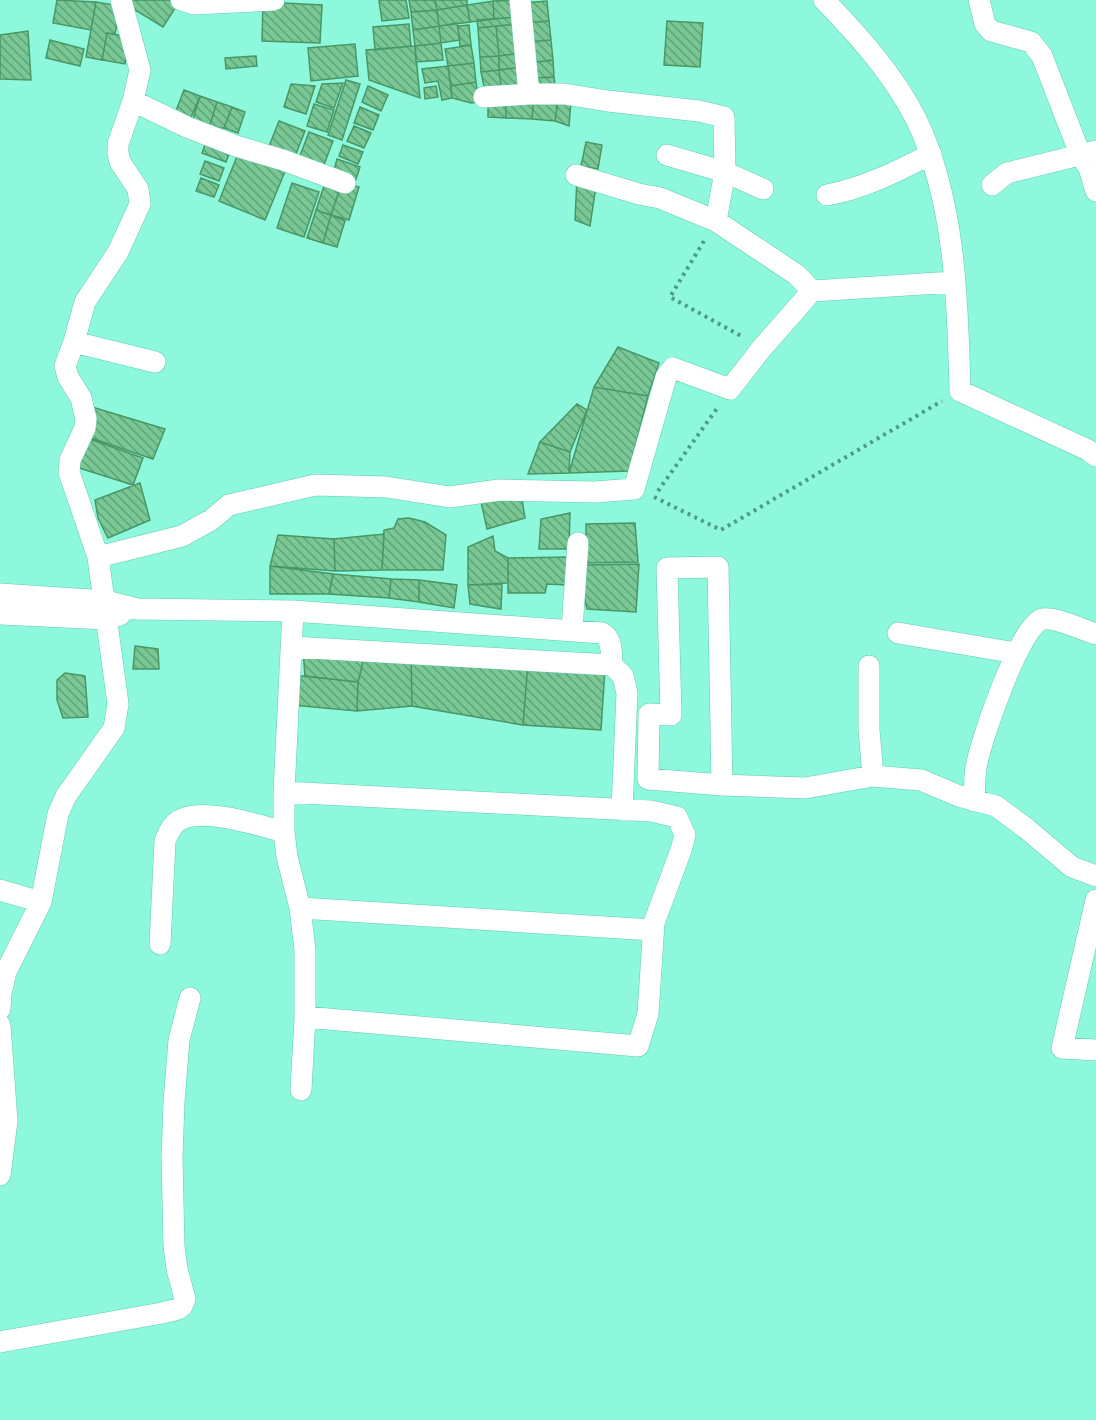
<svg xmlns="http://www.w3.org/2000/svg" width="1096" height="1420" font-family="Signika,sans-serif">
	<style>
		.building { fill: url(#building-back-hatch); stroke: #489766; stroke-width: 1.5 }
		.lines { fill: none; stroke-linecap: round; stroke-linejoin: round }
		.street-casing { stroke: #61ccb1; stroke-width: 22 }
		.path { stroke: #4d9c89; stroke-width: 4; stroke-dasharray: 3 4.5; stroke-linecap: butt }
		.street { stroke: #fff; stroke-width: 21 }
	</style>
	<defs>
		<pattern id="building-back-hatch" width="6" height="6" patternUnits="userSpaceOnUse" patternTransform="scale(1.5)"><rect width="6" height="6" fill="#78c794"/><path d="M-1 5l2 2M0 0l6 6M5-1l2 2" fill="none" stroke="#60a379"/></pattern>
	</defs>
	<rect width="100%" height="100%" fill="#8ef8dc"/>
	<path class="building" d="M57 0 96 2 91 30 53 23Z
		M123 0H169L177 5 163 27 122 2Z
		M381 0H406L409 18 382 21 379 1Z
		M409 0H435L437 10 411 12Z
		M435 0H467V5L437 10Z
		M516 0 517 17 494 19 493 1Z
		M493 1 494 19 470 22 467 5Z
		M547 1 549 21 525 23 523 3Z
		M96 2 120 6 115 34 107 33 102 60 86 57Z
		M263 2 322 5 320 43 262 41Z
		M467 5 470 22 439 26 437 10Z
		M437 10 439 26 413 30 411 12Z
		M517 17 518 24 478 28 477 20Z
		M549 21 551 40 527 42 525 23Z
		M667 21 703 23 700 67 664 65Z
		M457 23 460 40 441 43 439 26Z
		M409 24 411 46 375 50 373 27Z
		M518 24 521 53 499 56 496 26Z
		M469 25 471 45 460 46 458 26Z
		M439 26 441 43 415 46 413 30Z
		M496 26 499 56 480 57 478 28Z
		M28 31 31 80 0 79V35Z
		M107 33 130 37 125 64 102 60Z
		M50 40 84 49 80 66 46 58Z
		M551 40 553 60 529 63 527 42Z
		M441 43 443 60 416 62 415 46Z
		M355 44 358 76 311 81 308 48Z
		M471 45 474 63 448 66 445 49Z
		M415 46 420 98 369 80 366 50Z
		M521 53 522 67 499 70V56Z
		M256 56 257 66 226 69 225 58Z
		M499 56V70L481 72 480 57Z
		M553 60 554 77 531 78 529 63Z
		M474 63 476 82 451 86 448 66Z
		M448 66 452 98 442 100 438 81 425 83 422 69Z
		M522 67 524 85 501 87 499 70Z
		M499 70 501 87 485 91 481 72Z
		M554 77 555 86H531V78Z
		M346 80 360 84 342 140 328 135Z
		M476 82 479 102 471 103 452 98 451 86Z
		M343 83 334 108 316 102 322 84Z
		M291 84 315 86 306 114 284 107Z
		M368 86 388 95 381 111 362 102Z
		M436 86 438 97 425 99 424 88Z
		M184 90 200 96 189 122 174 116Z
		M200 96 217 102 209 128 192 122Z
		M534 98 532 119 506 118V99Z
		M534 98 558 101 555 121 532 119Z
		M506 99V118L488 117V100Z
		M558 101 571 102 569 126 555 121Z
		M217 102 232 107 224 128H209Z
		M314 104 334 110 327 132 307 126Z
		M232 107 245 112 238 133 224 128Z
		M360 107 379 115 373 130 354 123Z
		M279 121 305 131 294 159 268 149Z
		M354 126 371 133 364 148 347 141Z
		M309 132 333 141 322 170 298 161Z
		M207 139 231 149 226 162 202 153Z
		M586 142 602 145 598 169 581 166Z
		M343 145 363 152 358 164 339 156Z
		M240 149 286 169 265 220 219 201Z
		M337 159 360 167 355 182 333 174Z
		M205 161 224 168 219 181 200 174Z
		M327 177 342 182 331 215 316 210Z
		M201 178 219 185 214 197 196 191Z
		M577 178 596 186 590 226 575 220Z
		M342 182 359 187 349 220 331 215Z
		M292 183 319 192 304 237 277 228Z
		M316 210 331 215 323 243 307 238Z
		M331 215 345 221 337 247 323 243Z
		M618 347 659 363 648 396 594 387Z
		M594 387 648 396 629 471 569 473Z
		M577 404 587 410 570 452 540 442Z
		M92 407 165 429 153 459 85 436Z
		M84 437 143 458 133 485 76 467Z
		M540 442 570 452 569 473 528 474Z
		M140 483 150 520 108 538 98 518 95 500Z
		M521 493 525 518 487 529 480 497Z
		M570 513 569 549H539L541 519Z
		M409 518 425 522 446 535 443 570H382L384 530 394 528 398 519Z
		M635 523 638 562 586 563V524Z
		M384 534 382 570 335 571 334 539Z
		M278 535 334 539 335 571 270 566Z
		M493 536 495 551 508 558V583L468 585V547Z
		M570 557 567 585 547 584 545 593H508V558Z
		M639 564 636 612 587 609 581 584 586 565Z
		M270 566 333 574 329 594H270Z
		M333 574 391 579 389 598 329 594Z
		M391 579 419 580V602L389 598Z
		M419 580 457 585 454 608 419 602Z
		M502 584 501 609 470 604 468 585Z
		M135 646 158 649 159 669H133Z
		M303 650 365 654 358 682 305 676Z
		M365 654 411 656 412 706 357 711 358 682Z
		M411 656 528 663 523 725 412 706Z
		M528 663 605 669 601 730 523 725Z
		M65 673 85 676 88 717 63 718 57 700V680Z
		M292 675 358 682 357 711 292 705Z"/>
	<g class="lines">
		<g class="street-casing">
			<path id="street" d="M181 0 194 4 274 0
				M520 0 529 94H564L608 101 699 111 724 117 725 172 716 221 797 275 812 291
				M824 0C858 35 894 75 916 119 955 199 958 302 960 391L1088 450 1096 456
				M979 0 985 24 991 31 1031 42 1042 56 1080 154 1089 168 1096 191
				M484 97 529 94
				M133 101 187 127 236 146 283 160 345 183
				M667 155 725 172 763 189
				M576 175 639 194 660 198 716 221
				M992 185 1007 173 1096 151
				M827 195C865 188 898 171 931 154
				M74 342 155 362
				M98 557 182 536 211 520 229 505 315 485 386 487 450 497 499 490 595 492 634 489 666 377 673 368 730 389 762 348 812 291 954 282
				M0 594 106 601 137 609 293 611
				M0 614 107 619 120 615
				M572 629 578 543
				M898 633 1016 653
				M292 647 612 665 623 676 627 693 622 810
				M869 666V730L873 776
				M722 785 718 567 667 568 671 715 649 714 648 779 722 785 805 788 873 776 921 780 959 796 996 806 1027 829 1072 867 1096 876
				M284 792 651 811 677 817 685 835 681 850 654 923 648 1014 638 1046 305 1017
				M974 801C975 790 974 779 976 768 979 745 1021 622 1043 619 1056 617 1083 630 1096 634
				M0 890 41 902
				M1096 900 1062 1048 1096 1050
				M300 908 653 930
				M160 944 165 841C168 834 171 826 178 821 202 806 258 825 284 832
				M0 1009 1 993 6 972 41 902 58 814 66 796 114 728 118 704 98 557 69 472 70 460 85 428 86 419 81 398 68 377 65 366 74 342 85 302 118 252 140 204 138 189 120 162 118 153V144L133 101 140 70 121 0
				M0 1025 7 1121 0 1175
				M301 1090 305 1017V950L300 908 287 857 284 832V792L293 611 602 633C613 638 611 654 612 665
				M0 1342 162 1313 178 1309 182 1306 185 1299 177 1269 174 1246 172 1158 174 1102 179 1040 190 998"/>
		</g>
		<path class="path" d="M704 241 670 297 743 337
			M658 491 718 407
			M654 497 721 530 942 401"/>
		<use href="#street" class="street"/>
	</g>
</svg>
